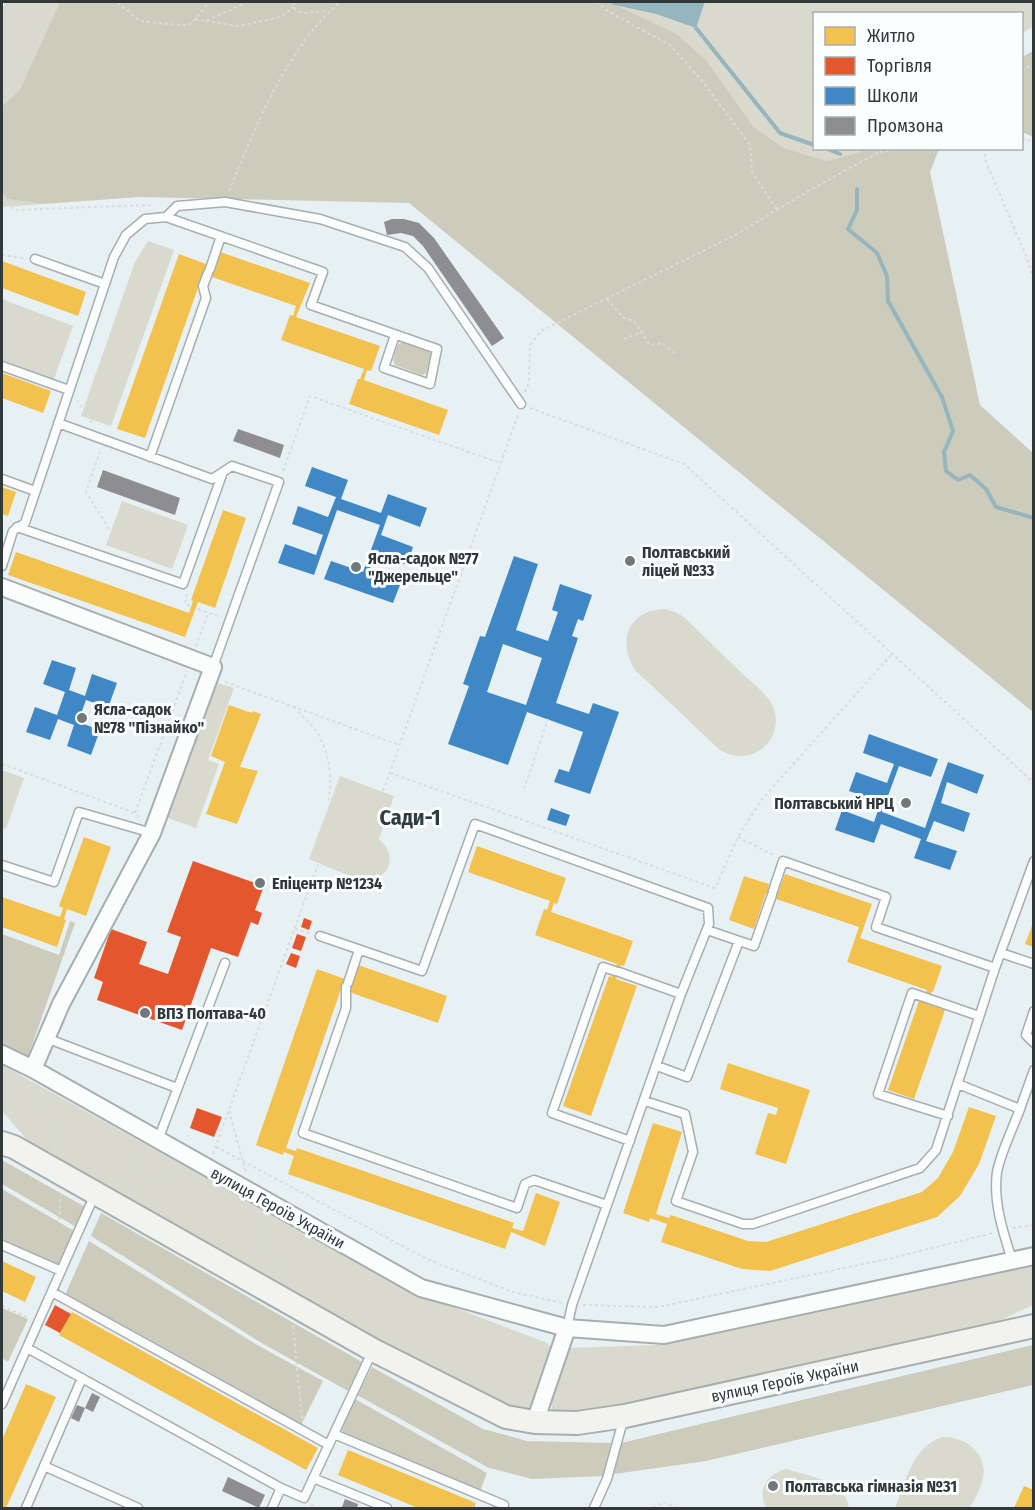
<svg xmlns="http://www.w3.org/2000/svg" width="1035" height="1510" font-family="'Fira Sans Condensed',sans-serif">
	<style>
		.green { fill: #d9d9ce }
		.forest { fill: #cdccbc }
		.water { fill: #97b5be }
		.homes { fill: #f2c14e }
		.shops { fill: #e4572e }
		.schools { fill: #3f88c5; fill-rule: evenodd }
		.industry { fill: #8d8d92 }
		.lines { fill: none; stroke-linecap: round; stroke-linejoin: round }
		.stream { stroke: #97b5be; stroke-width: 4 }
		.service-casing { stroke: #a7aeb0; stroke-width: 11 }
		.minor-casing { stroke: #a7aeb0; stroke-width: 20 }
		.secondary-casing { stroke: #a7aeb0; stroke-width: 26 }
		.path { stroke: #d9dcdd; stroke-width: 2; stroke-dasharray: 3 3; stroke-linecap: butt }
		.service { stroke: #fbfdfd; stroke-width: 8 }
		.minor { stroke: #fbfdfd; stroke-width: 16 }
		.secondary { stroke: #f2f3ef; stroke-width: 22 }
		.poi-dot { fill: #71787b; stroke: #fafeff; stroke-width: 2 }
		.labels { text-anchor: middle; dominant-baseline: central; stroke-width: 6; stroke-linejoin: round; paint-order: stroke }
		.poi-label { font-size: 16px; font-weight: bold; fill: #31383a; stroke: #fafeff; text-anchor: start }
		.street-label { font-size: 16px; fill: #31383a; stroke: #fafeff }
		.district-label { font-size: 22px; font-weight: bold; fill: #2f3d41; stroke: #fafeff }
	</style>
	<rect width="100%" height="100%" fill="#e7f0f3"/>
	<path class="green" d="M5 2H60L19 91 2 106V12Z
		M705 2H1033V27L1022 33V14H814V148L866 149 860 152 827 161 784 148 753 126 707 61 677 34 614 5 656 14 696 28Z
		M2 192 7 199 43 204 2 207Z
		M148 241 174 250 111 426 81 416 135 262Z
		M2 299 73 326 54 379 2 360Z
		M122 501 188 525 172 569 106 545Z
		M665 609 675 612 684 617C704 637 724 656 744 675 752 683 764 692 770 701 781 717 776 740 760 750 747 759 734 757 721 751L635 670C617 641 628 610 665 609Z
		M214 682 234 688 208 760 219 764 196 828 165 817Z
		M2 770 24 778 6 829 2 828Z
		M340 776 394 796 379 839C386 846 392 853 389 864 381 896 328 866 309 859Z
		M2 1065 411 1291 547 1343 551 1347V1352L531 1405 525 1411 486 1400 28 1141 2 1111Z
		M1033 1263V1305L972 1333 629 1410 568 1416 552 1411 551 1398 567 1351 570 1348 656 1345Z
		M943 1437C967 1437 990 1455 982 1482 979 1491 974 1500 970 1508H895C906 1482 912 1446 943 1437Z
		M787 1469C810 1477 845 1480 849 1508H766C757 1490 767 1473 787 1469Z"/>
	<path class="forest" d="M60 2H609L677 34 707 61 753 126 784 148 827 161 860 152 866 149H939L930 172 980 405 1033 453V712L409 203 139 197 43 204 7 199 2 192V106L19 91Z
		M1033 51V137L1022 132V57Z
		M403 342 429 351 431 354 427 373 422 375 395 365 393 360 398 344Z
		M70 921 75 923 27 1059 2 1045V934L59 955Z
		M2 1160 87 1208 78 1228 2 1184Z
		M2 1189 76 1232 60 1267 2 1241Z
		M101 1213 362 1362 348 1391 260 1342 91 1236Z
		M89 1241 259 1346 323 1381 301 1425 65 1295Z
		M2 1308 28 1319 8 1362 2 1358Z
		M1033 1345V1385L706 1461 614 1474 621 1443Z
		M372 1367 483 1429 527 1441 611 1443 603 1476 532 1479 489 1468 357 1395Z
		M355 1399 487 1473 480 1492 340 1434Z"/>
	<path class="water" d="M609 2H705L696 28 656 14 614 5Z"/>
	<path class="homes" d="M220 252 310 283 296 317 380 346 371 371 367 370 364 380 448 410 439 435 349 404 358 379H360L364 369 281 340 290 315 293 316 296 306 212 277 213 274 204 271 145 438 117 429 179 254 206 264 205 267 214 270Z
		M2 261 86 292 78 316 2 288Z
		M2 373 51 391 43 413 2 398Z
		M2 487 16 492 8 516 2 514Z
		M223 510 246 518 215 608 198 602 185 637 8 575 16 552 189 613 193 601 191 600Z
		M229 705 252 713 253 711 261 714 240 767 258 771 237 824 206 814 225 762 211 756Z
		M84 837 111 847 86 916 67 909 64 919 66 920 57 947 2 927V897L60 917 63 908 59 906Z
		M477 846 566 878 557 904 554 903 551 912 633 941 624 966 621 965 616 979 637 986 591 1116 563 1106 609 976 612 977 617 964 535 935 544 909 547 910 550 901 468 872Z
		M785 874 872 904 860 938 942 966 933 992 932 991 929 998 925 996 927 990 847 962 859 927 776 899 777 896 766 893 754 929 729 920 744 876 769 884 768 889 778 893Z
		M1033 923H1034V947L1025 944Z
		M358 965 447 996 438 1023 349 992 342 986 286 1148 296 1151 297 1148 514 1223 512 1228 523 1231 536 1193 560 1202 545 1246 511 1232 505 1249 288 1174 294 1156 284 1152 283 1155 256 1145 317 969 345 979 344 982 351 984Z
		M924 998 929 1000 927 1004 945 1010 914 1099 888 1090 919 1001 923 1002Z
		M728 1063 810 1090 786 1164 755 1154 768 1113 776 1115 778 1108 720 1089Z
		M969 1107 996 1116 979 1164 960 1196 937 1217 770 1271 742 1269 661 1242 667 1224 650 1218 649 1222 623 1213 653 1123 682 1132 656 1214 669 1218 671 1215 748 1241 766 1242 922 1192 938 1178 953 1152Z
		M2 1261 36 1277 25 1302 2 1291Z
		M72 1312 318 1448 306 1470 59 1335Z
		M26 1384 56 1397 6 1508H2V1440Z
		M348 1450 476 1503 474 1508H418L338 1475Z
		M1024 1486 1034 1490V1508H1014Z"/>
	<path class="shops" d="M193 861 264 886 255 910 262 913 258 925 251 922 238 957 211 948 182 1030 97 1000 103 982 94 978 111 929 147 942 139 964 168 974 181 937 167 932Z
		M304 918 312 921 309 930 301 927Z
		M297 934 306 937 301 951 292 948Z
		M291 953 300 956 296 968 286 964Z
		M197 1108 222 1117 214 1137 190 1128Z
		M55 1305 71 1314 60 1333 45 1325Z"/>
	<path class="schools" d="M312 467 348 480 341 499 381 513 388 494 427 508 420 527 388 515 381 535 413 547 407 565 375 554 368 574 400 585 393 603 324 579 331 561 363 572 380 525 337 510 314 575 278 563 285 544 316 555 323 535 292 524 298 506 328 517 336 497 305 486Z
		M514 556 538 564 516 630 548 641 558 612 552 610 560 584 592 595 583 621 578 619 572 636 578 638 556 703 589 714 593 703 619 712 590 794 554 782 559 769 569 772 583 732 527 712 508 765 448 744 469 686 463 684 480 636 485 637ZM503 644 542 658 526 705 487 692Z
		M52 660 76 668 69 690 85 696 92 674 117 683 108 708 86 700 78 722 100 730 91 755 67 746 74 725 58 719 50 740 26 732 35 707 57 715 65 692 43 684Z
		M869 734 938 759 931 777 899 766 882 812 925 828 948 762 984 775 977 794 947 782 941 803 970 813 964 832 934 821 926 841 957 851 950 870 914 858 921 839 881 824 874 843 835 830 842 810 874 822 881 802 849 791 856 772 887 783 894 764 863 753Z
		M551 808 570 815 566 826 547 820Z"/>
	<path class="industry" d="M392 219H404L419 223 434 238 504 338 492 346 423 246 413 236 401 233 387 235 384 222Z
		M238 429 284 445 280 458 233 441Z
		M103 470 180 498 175 515 97 487Z
		M92 1393 100 1397 93 1412 85 1408 79 1422 71 1418 77 1405 85 1408Z
		M228 1477 265 1495 259 1508 222 1491Z
		M345 1499 358 1504 357 1508 342 1507Z"/>
	<g class="lines">
		<path class="stream" d="M696 28 780 133 814 145
			M825 148 840 154
			M857 189V210L848 229 877 253 887 276 888 301 942 397 953 431 944 452 946 471 958 480 970 475 986 489 996 507 1034 518"/>
		<g class="service-casing">
			<path id="service" d="M166 217 177 206 225 202 320 219 405 247 428 268 521 404
				M35 259 105 284
				M210 269 221 236
				M2 366 69 390
				M58 423 212 479 232 466 279 482 213 667
				M150 457 206 298 203 286 208 273
				M2 479 35 491
				M17 527 183 584 223 472
				M2 566 13 531 25 523 114 257 126 235 145 219 166 217 323 272 311 305 437 349 430 384 384 368 395 335
				M2 865 54 882 79 812 152 833
				M773 891 783 861 886 897 876 927 995 968
				M707 930 754 946 772 895
				M320 936 422 971 475 824 708 908 709 924 681 994 572 1305 567 1328
				M1001 953 1034 964
				M615 971 603 967 552 1113 630 1141
				M619 972 681 994
				M348 983 359 950
				M346 987V1008L303 1133 517 1208 525 1184 534 1180 607 1205
				M1034 1011 1026 1035 1034 1043
				M46 1038 177 1088
				M657 1066 687 1077 739 941
				M958 1084 1020 1109C1013 1128 1001 1152 997 1172 993 1202 1003 1232 1012 1260
				M645 1101 685 1114 693 1152 676 1201 743 1224H753L920 1168 936 1150 995 968 1034 861
				M1020 1109 1034 1070
				M948 1116 878 1094 912 993 979 1016
				M158 1140 225 963
				M2 1245 61 1271
				M52 1292 329 1445
				M27 1348 281 1488 304 1498 373 1350
				M2 1404 95 1194
				M334 1434 504 1505
				M44 1466 138 1508
				M313 1478 387 1508
				M26 1508 82 1378
				M272 1508 281 1488
				M594 1508 607 1479 624 1417"/>
		</g>
		<g class="minor-casing">
			<path id="minor" d="M2 587 213 667 152 833 61 1004 33 1069
				M2 1054 33 1069 421 1288 567 1328 664 1335 1034 1256
				M535 1422 567 1328"/>
		</g>
		<g class="secondary-casing">
			<path id="secondary" d="M2 1143 14 1147 373 1350 506 1417 535 1422 577 1423 625 1416 1034 1326"/>
		</g>
		<path class="path" d="M119 2V4L140 21 178 25H188L193 22 209 2
			M293 2 295 10 304 13 327 11
			M596 2 611 13 670 45 704 83 750 145 752 172 777 210
			M195 19 206 21 247 2
			M206 21 238 26 281 17 294 7
			M1022 71 1034 63
			M2 98 32 55 57 2
			M1022 138 1034 142
			M984 148 986 162 1027 258 1034 283
			M880 152 907 148
			M229 191C255 128 287 47 340 2
			M2 199 15 210 148 205 153 207
			M2 255 23 258
			M607 299 623 317 635 322 650 345 662 343 675 354
			M624 339 642 332
			M525 392 529 381 530 345 541 331 737 234 810 190 886 148
			M77 400 92 423
			M530 408 684 464 1034 783
			M100 451 86 492 111 532
			M283 471 310 396 500 463
			M187 594 185 604 190 606
			M198 609 220 617
			M196 646 208 613
			M225 682 399 745
			M294 707C301 715 310 723 316 731 330 753 333 779 328 803
			M2 764 135 813
			M390 773 715 888 738 837 762 799 892 654
			M524 789 548 719
			M383 791 518 415
			M139 817 135 813 187 671
			M738 837 773 855
			M295 929 309 933
			M41 1091 56 1150
			M229 1111 246 1172
			M216 1147 429 1260 513 1292 563 1303
			M213 1154 318 864
			M117 1185 148 1151
			M127 1191 184 1171
			M255 1212 278 1274
			M59 1220 61 1195
			M1013 1228 1034 1225
			M583 1305 658 1307 892 1258 993 1233
			M2 1306 29 1318
			M293 1326 302 1419
			M311 1504 317 1508
			M653 1508 663 1502 677 1508"/>
		<use href="#service" class="service"/>
		<use href="#minor" class="minor"/>
		<use href="#secondary" class="secondary"/>
	</g>
	<g class="poi-dot">
		<circle cx="630" cy="561" r="6"/>
		<circle cx="356" cy="567" r="6"/>
		<circle cx="82" cy="718" r="6"/>
		<circle cx="906" cy="803" r="6"/>
		<circle cx="260" cy="883" r="6"/>
		<circle cx="145" cy="1013" r="6"/>
		<circle cx="773" cy="1486" r="6"/>
	</g>
	<g class="labels">
		<g class="poi-label">
			<text x="642" y="552">Полтавський<tspan x="642" dy="18">ліцей №33</tspan></text>
			<text x="368" y="558">Ясла-садок №77<tspan x="368" dy="18">"Джерельце"</tspan></text>
			<text x="94" y="709">Ясла-садок<tspan x="94" dy="18">№78 "Пізнайко"</tspan></text>
			<text x="894" y="803" text-anchor="end">Полтавський НРЦ</text>
			<text x="272" y="883">Епіцентр №1234</text>
			<text x="157" y="1013">ВПЗ Полтава-40</text>
			<text x="785" y="1486">Полтавська гімназія №31</text>
		</g>
		<g class="street-label">
			<text transform="translate(278 1208) rotate(29)">вулиця Героїв України</text>
			<text transform="translate(785 1381) rotate(-12)">вулиця Героїв України</text>
		</g>
		<g class="district-label">
			<text x="410" y="817">Сади-1</text>
		</g>
	</g>
	<rect width="1035" height="1510" fill="none" stroke="#31383a" stroke-width="6"/>
	<rect x="813" y="12" width="210" height="138" fill="#fafeff" stroke="#aaafb0" stroke-width="1.5"/>
	<rect x="825" y="27" width="30" height="18" fill="#f2c14e" stroke="#aaafb0" stroke-width="1.5"/>
	<text x="867" y="42" font-size="18" fill="#31383a">Житло</text>
	<rect x="825" y="57" width="30" height="18" fill="#e4572e" stroke="#aaafb0" stroke-width="1.5"/>
	<text x="867" y="72" font-size="18" fill="#31383a">Торгівля</text>
	<rect x="825" y="87" width="30" height="18" fill="#3f88c5" stroke="#aaafb0" stroke-width="1.5"/>
	<text x="867" y="102" font-size="18" fill="#31383a">Школи</text>
	<rect x="825" y="117" width="30" height="18" fill="#8d8d92" stroke="#aaafb0" stroke-width="1.5"/>
	<text x="867" y="132" font-size="18" fill="#31383a">Промзона</text>
</svg>
